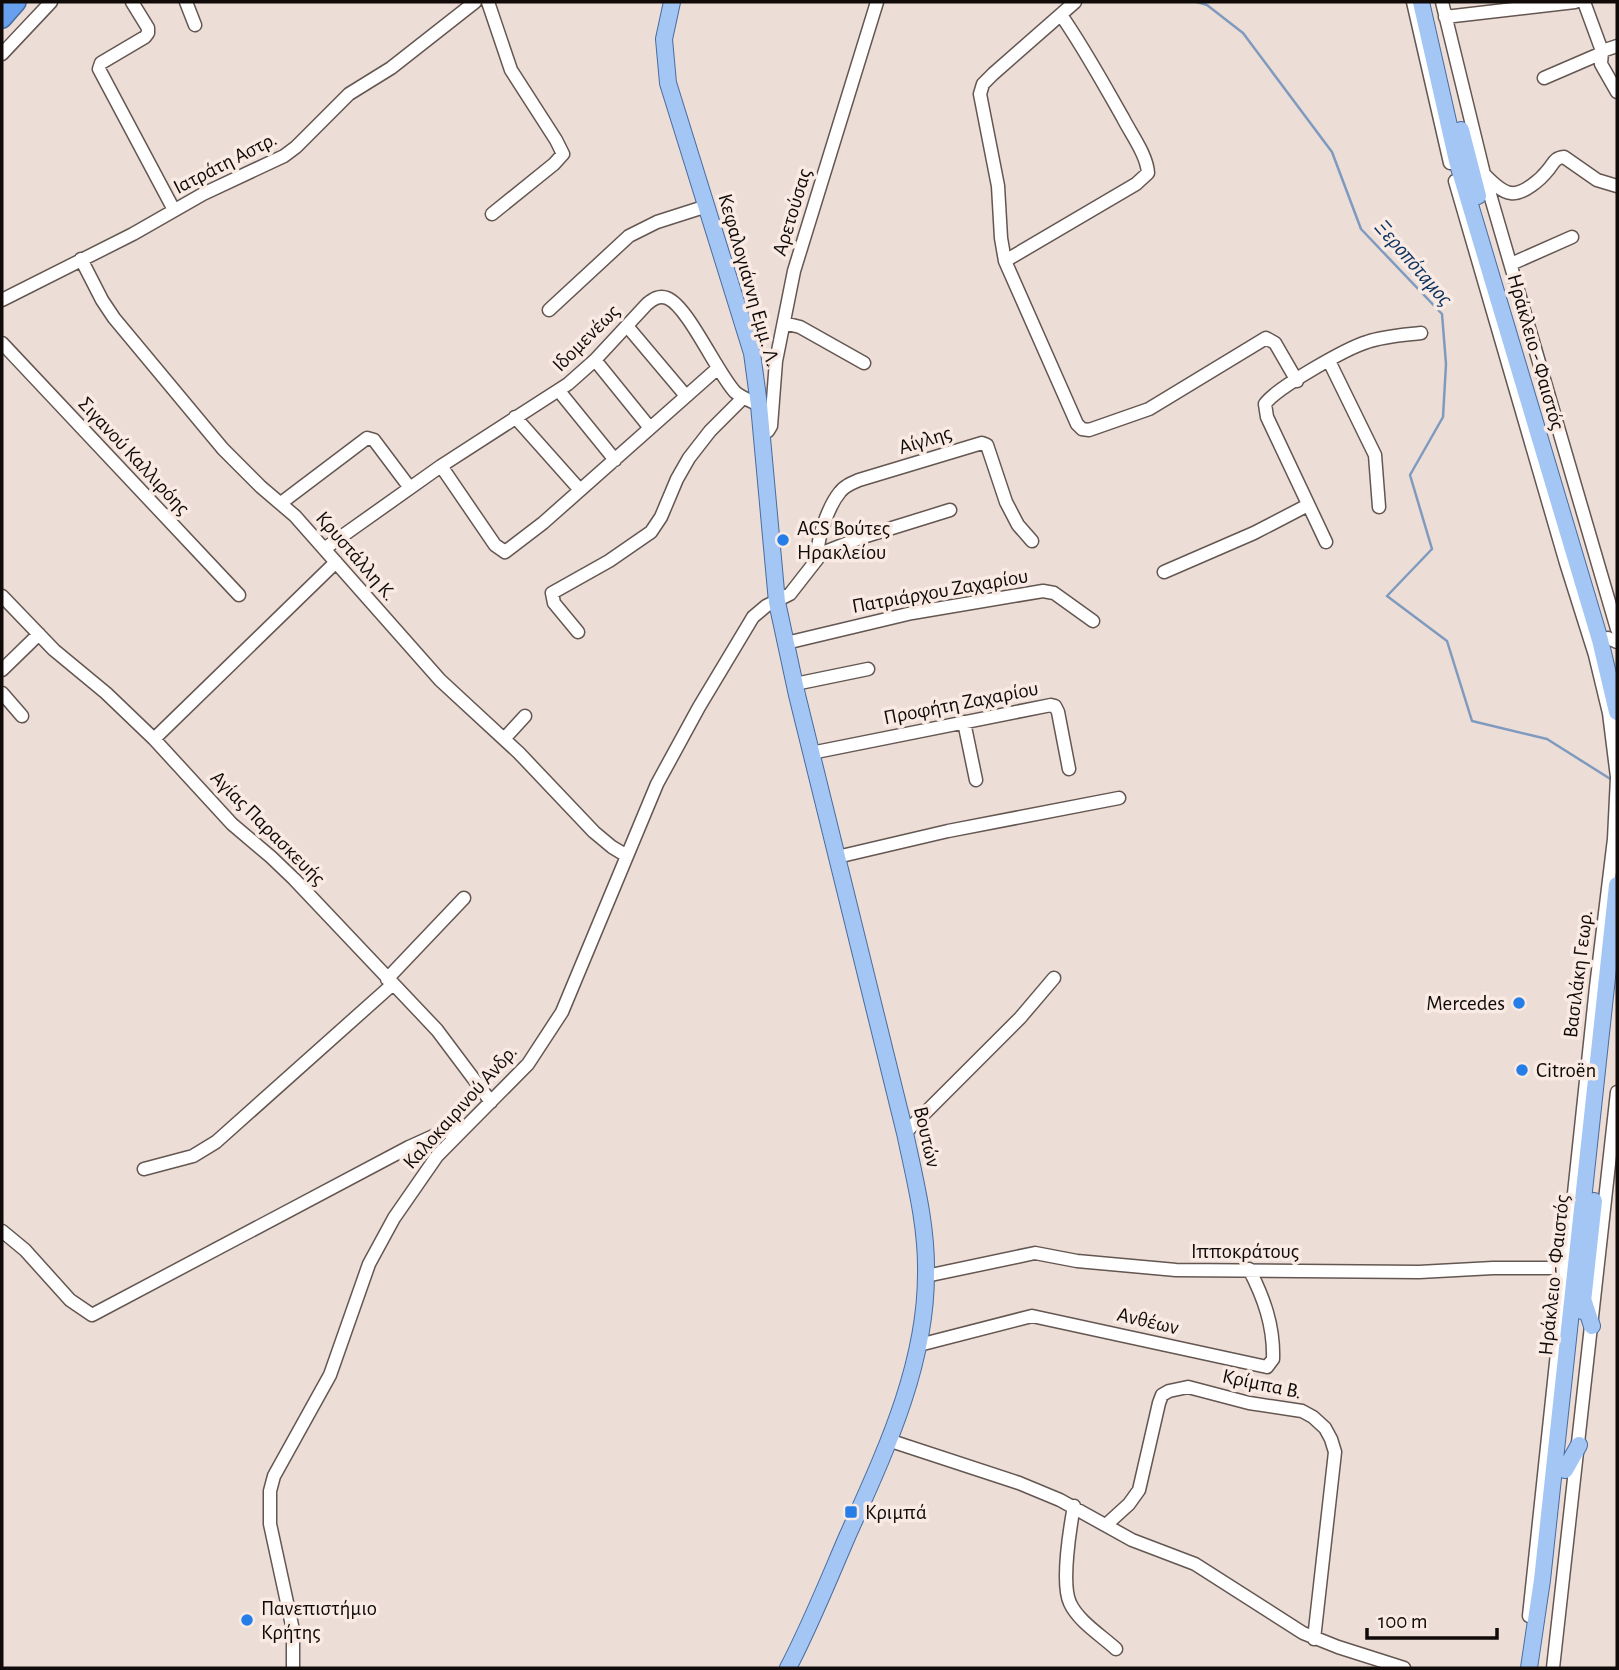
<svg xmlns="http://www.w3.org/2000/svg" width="1619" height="1670" font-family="'Alegreya Sans',sans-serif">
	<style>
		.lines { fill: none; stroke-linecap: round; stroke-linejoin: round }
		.stream { stroke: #7f9abf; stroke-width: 2.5 }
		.minor-casing { stroke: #645651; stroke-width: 15 }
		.major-casing { stroke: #486c9e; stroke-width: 18 }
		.highway-casing { stroke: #486c9e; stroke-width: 22 }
		.minor { stroke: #fff; stroke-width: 12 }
		.major { stroke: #a3c6f5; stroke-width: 16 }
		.highway { stroke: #66a0ee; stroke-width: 19 }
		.poi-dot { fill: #257de7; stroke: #f9eae3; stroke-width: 2.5 }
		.labels { text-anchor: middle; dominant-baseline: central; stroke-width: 7; stroke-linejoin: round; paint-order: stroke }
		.street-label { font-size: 21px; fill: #100b09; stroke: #f9eae3 }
		.poi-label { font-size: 21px; fill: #100b09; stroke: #f9eae3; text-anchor: start }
		.water-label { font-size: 23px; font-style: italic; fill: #0d3361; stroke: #f9eae3 }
	</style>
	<rect width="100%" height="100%" fill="#ecddd6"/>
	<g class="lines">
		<path class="stream" d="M1197 2 1207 5 1243 33 1332 152 1361 229 1442 314 1446 364 1443 417 1410 475 1432 549 1387 596 1447 641 1472 721 1547 739 1612 780"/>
		<g class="minor-casing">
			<path id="minor" d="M132 2 148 28V33L145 37 101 63 99 69 174 210
				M186 2 195 25
				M488 2 511 70 556 140 563 154 554 164 492 214
				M1075 2 993 74 983 84 980 94 998 186 1001 238 1005 261 1077 424 1082 429 1089 430 1149 409 1266 338 1275 343 1297 381
				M1413 2 1450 163
				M1442 2 1484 174 1617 629
				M1584 2 1602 51 1601 64 1617 92
				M1445 17 1575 2
				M1602 51 1617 46
				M2 54 51 2
				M1544 78 1602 53
				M1484 174C1491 181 1501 192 1511 193 1523 195 1541 179 1548 170 1554 163 1554 158 1564 157L1597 180 1617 186
				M1455 181 1566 563 1595 655 1609 713 1617 777 1614 839 1596 987 1529 1616
				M81 259 102 300 114 318 223 449 261 487 295 516 440 680 519 753 594 832 612 847 627 856
				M1005 261 1136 184 1148 173C1147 155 1131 134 1123 118 1103 83 1084 48 1061 15
				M1511 264 1572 237
				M2 300 133 234 203 194 284 156 296 147 349 94 391 68 475 2
				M549 310 629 236 657 222 707 206
				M784 323 800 327 864 363
				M627 326 686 396
				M2 343 239 595
				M595 360 650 428
				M1329 361 1375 455 1379 507
				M559 391 615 460
				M515 417 580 490
				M762 433 768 431 771 426 776 361 794 271 877 2
				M441 466 495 545 505 552 543 523 718 368
				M281 503 367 438 374 440 410 488
				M1326 542 1267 417 1265 404C1276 388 1347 348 1367 342 1384 336 1403 335 1421 333
				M324 549 441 466 568 384 595 360 647 304C653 299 659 295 667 298 688 306 717 373 735 392 742 398 751 401 759 405
				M818 556C816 540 829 505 840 492 844 486 852 483 859 480L982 443 987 445 1006 502 1018 525 1032 541
				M1164 572 1254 533 1308 505
				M2 596 54 650 106 693 154 739 232 824 271 857 294 879 437 1030 491 1102
				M578 632 554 603 552 593 609 561 651 532 661 517 677 479 689 458 710 431 743 398
				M786 643 912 613 1043 591 1054 593 1093 621
				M1596 648 1600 640 1608 638 1617 642
				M2 670 39 634
				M795 684 868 669
				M2 693 22 716
				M964 722 976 780
				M154 739 336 562
				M504 739 525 716
				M811 753 1051 705 1055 706 1058 712 1069 769
				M837 857 948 831 1119 798
				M387 979 464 898
				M905 1133 1020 1018 1054 978
				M144 1169 193 1156 216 1142 393 984
				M2 1231 25 1250 70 1300 92 1315 409 1147 440 1133 465 1127
				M926 1276 1035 1253 1077 1261 1176 1270 1419 1272 1493 1268H1566
				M919 1345 1032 1316 1267 1367 1273 1359C1274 1326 1264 1298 1249 1269
				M888 1440 1019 1483 1060 1500 1132 1540 1195 1564 1303 1633 1338 1647 1404 1668
				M1074 1506C1070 1528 1061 1584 1070 1603 1078 1621 1102 1636 1116 1649
				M1106 1525 1129 1504 1139 1490 1159 1403 1162 1395 1169 1391 1188 1387 1249 1403 1302 1411 1313 1417 1325 1428 1331 1439 1335 1452 1314 1639
				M293 1668V1630L270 1524V1491L274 1476 330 1375 369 1264 394 1218 437 1156 528 1064 562 1012 657 784 699 707 753 617 766 606 790 594 822 553 863 537 950 510
				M1553 1668 1617 1092"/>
		</g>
		<g class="major-casing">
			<path id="major" d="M672 2 664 39 668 83 752 353 759 405 777 602 797 695 905 1133C915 1180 927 1226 926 1274 926 1367 884 1454 847 1537 828 1581 810 1626 788 1668
				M1421 2 1457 161 1600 640 1617 712
				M1461 130 1478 196
				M1583 1299 1592 1326
				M1582 1311 1594 1201
				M1565 1470 1579 1445
				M1529 1668 1542 1580 1617 885"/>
		</g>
		<g class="highway-casing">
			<path id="highway" d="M2 18 16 2"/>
		</g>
		<use href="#minor" class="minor"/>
		<use href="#major" class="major"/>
		<use href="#highway" class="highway"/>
	</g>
	<g class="poi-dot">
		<circle cx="783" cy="540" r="7"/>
		<circle cx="1519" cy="1003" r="7"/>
		<circle cx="1522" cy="1070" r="7"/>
		<rect x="844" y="1505" width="14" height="14" rx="3.5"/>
		<circle cx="247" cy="1620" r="7"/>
	</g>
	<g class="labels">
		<g class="street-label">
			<text transform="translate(225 163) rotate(-27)">Ιατράτη Αστρ.</text>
			<text transform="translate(792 212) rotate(-73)">Αρετούσας</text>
			<text transform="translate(749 280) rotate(74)">Κεφαλογιάννη Εμμ. Λ.</text>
			<text transform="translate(586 338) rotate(-45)">Ιδομενέως</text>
			<text transform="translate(1536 352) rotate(74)">Ηράκλειο - Φαιστός</text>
			<text transform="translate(925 440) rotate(-17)">Αίγλης</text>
			<text transform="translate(134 456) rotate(47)">Σιγανού Καλλιρόης</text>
			<text transform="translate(356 556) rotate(49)">Κρυστάλλη Κ.</text>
			<text transform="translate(940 591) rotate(-10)">Πατριάρχου Ζαχαρίου</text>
			<text transform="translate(961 703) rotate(-11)">Προφήτη Ζαχαρίου</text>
			<text transform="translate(268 828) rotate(45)">Αγίας Παρασκευής</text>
			<text transform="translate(1578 974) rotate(-83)">Βασιλάκη Γεωρ.</text>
			<text transform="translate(460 1107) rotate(-48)">Καλοκαιρινού Ανδρ.</text>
			<text transform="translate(927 1137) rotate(77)">Βουτών</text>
			<text x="1245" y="1251">Ιπποκράτους</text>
			<text transform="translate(1554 1275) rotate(-84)">Ηράκλειο - Φαιστός</text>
			<text transform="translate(1148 1321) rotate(13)">Ανθέων</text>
			<text transform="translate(1262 1384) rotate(12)">Κρίμπα Β.</text>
		</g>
		<g class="poi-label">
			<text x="797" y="528">ACS Βούτες<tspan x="797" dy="24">Ηρακλείου</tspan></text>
			<text x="1505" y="1003" text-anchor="end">Mercedes</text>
			<text x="1536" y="1070">Citroën</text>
			<text x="865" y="1512">Κριμπά</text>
			<text x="261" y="1608">Πανεπιστήμιο<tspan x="261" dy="24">Κρήτης</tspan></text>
		</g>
		<g class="water-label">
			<text transform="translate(1413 263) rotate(49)">Ξεροπόταμος</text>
		</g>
	</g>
	<rect width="1619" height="1670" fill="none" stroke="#100b09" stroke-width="7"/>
	<path d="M1367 1628v10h130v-10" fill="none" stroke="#100b09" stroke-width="3.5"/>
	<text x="1378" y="1628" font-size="21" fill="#100b09" stroke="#f9eae3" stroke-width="5" paint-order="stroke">100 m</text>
</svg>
